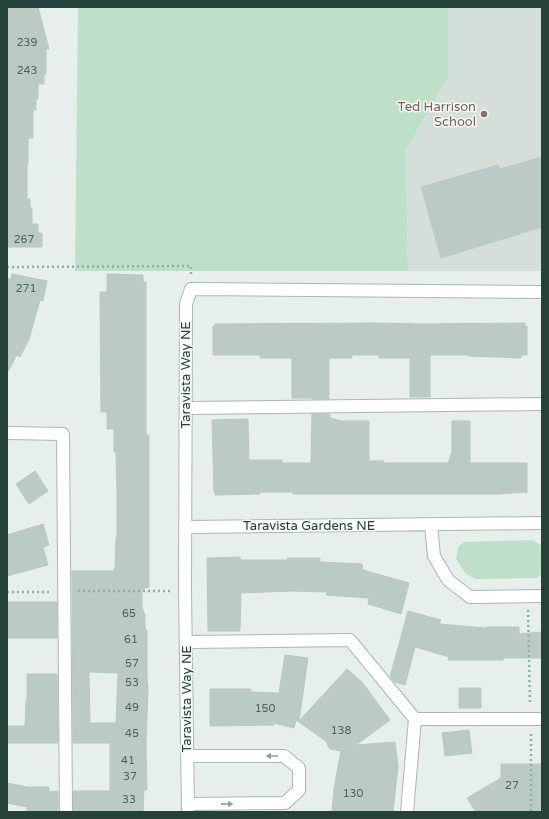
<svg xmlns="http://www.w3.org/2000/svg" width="549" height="819" font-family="'Varela Round',sans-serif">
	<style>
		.built { fill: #d4dfda }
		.green { fill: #bfe0c8 }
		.building { fill: #bbcac4; stroke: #b8c9c2; fill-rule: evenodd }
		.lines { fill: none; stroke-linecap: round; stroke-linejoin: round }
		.minor-casing { stroke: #a8b8b2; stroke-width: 14 }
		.path { stroke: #86b3a5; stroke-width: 2.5; stroke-dasharray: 2 3; stroke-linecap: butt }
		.minor { stroke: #fff; stroke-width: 12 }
		.oneway { fill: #92a09c }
		.education-dot { fill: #8d6e63; stroke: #f7fbf9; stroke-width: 1.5 }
		.labels { text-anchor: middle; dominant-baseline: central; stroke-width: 3; stroke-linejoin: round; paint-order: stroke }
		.number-label { font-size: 11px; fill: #4a645c }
		.education-label { font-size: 13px; fill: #785e54; stroke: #f7fbf9; text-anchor: end }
		.street-label { font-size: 13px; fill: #24423a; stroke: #f7fbf9 }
	</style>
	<rect width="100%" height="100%" fill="#e6efeb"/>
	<path class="built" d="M448 7H542V271H408L406 150 448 77Z"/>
	<path class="green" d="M78 7H448V77L406 150 408 271H75Z
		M533 540 542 546V574L537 578 476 579 466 574 456 559 458 547 464 542Z"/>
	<path class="building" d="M7 7H38L49 49H46V74H44V84H38V99H36V110H33V138H28V164H27V199H30V208H32V224H38V233H42V247H7Z
		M542 157V227L441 258 421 187 498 165 500 169Z
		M12 274 47 281 43 301 40 300 29 339 20 357 17 355 7 373V279H11Z
		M107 274 143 275V282H146V435H149V587L142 589V608L145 615V630H147V677L148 688 146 743 147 790H144L143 812H73V791H110V743H73L72 571H114V569H115L116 537H117V492L116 452H114V429H107V412H101L100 292H107ZM89 672 118 673 116 723H90Z
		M374 323 420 324 525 323V326H527V355H521V358L468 356V355H430V397H410V358H379V355H352V358H329V399H312V398H292V358H260V355H213V326H215V324Z
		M312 414H330V418L342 421H369V461H384V463H448L452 452V421H470V463H527V492L498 494H293V492H260V494L215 495V492H214L212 420 248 419 249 460H282V463H311Z
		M35 471 48 491 29 504 16 484Z
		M43 524 49 545 43 547 48 565 7 576V535Z
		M240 557 241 560H287V558H320V562L362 564 363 570 409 583 401 614 368 604 369 598 326 595 327 592 291 591 241 593 240 631H208L207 558Z
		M7 602H57V638H7Z
		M408 611 441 620 439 624 486 628V627H519V634L542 632V658H503V660H448L449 657 415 647 405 685 395 682 390 677Z
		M285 655 308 658 299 721 347 669 362 682 390 720 356 745 395 742 398 766 393 812H332L334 788 341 751 330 749 327 744V742L296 720 294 728 274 723V725L210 726V689H251V692L279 693Z
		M27 674H57L58 743H7V726H25L26 701H27Z
		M459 688H481V708H459Z
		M469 730 472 753 445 756 442 733Z
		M501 764H542V812H476L467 798 501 778Z
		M7 783 27 787H49V792L58 791V812H27V807L7 803Z"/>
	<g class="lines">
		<g class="minor-casing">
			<path id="minor" d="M186 408 542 404
				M7 433 63 434 66 812
				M431 525 434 556 448 580 470 597 542 596
				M186 527 542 523
				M186 642 350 640 415 719 407 812
				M415 719H542
				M187 756H284L299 768V790L285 803 188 804
				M188 812 185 590 186 304 191 289 542 292"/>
		</g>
		<path class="path" d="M7 267 191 266V275
			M78 591H171
			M7 592H51
			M528 610 530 705
			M531 734V812"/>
		<use href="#minor" class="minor"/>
	</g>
	<defs><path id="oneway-solid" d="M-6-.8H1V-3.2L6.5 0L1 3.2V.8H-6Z"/></defs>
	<g class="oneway">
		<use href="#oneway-solid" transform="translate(272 756) rotate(-180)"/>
		<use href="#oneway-solid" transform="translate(227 804) rotate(-1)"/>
	</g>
	<circle class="education-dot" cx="484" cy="114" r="4"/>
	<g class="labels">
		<g class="number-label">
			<text x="27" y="42">239</text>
			<text x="27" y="70">243</text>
			<text x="24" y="239">267</text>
			<text x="26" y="288">271</text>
			<text x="129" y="613">65</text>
			<text x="131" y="639">61</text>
			<text x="132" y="663">57</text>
			<text x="132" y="682">53</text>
			<text x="132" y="707">49</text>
			<text x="265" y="708">150</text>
			<text x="341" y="730">138</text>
			<text x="132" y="733">45</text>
			<text x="128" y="760">41</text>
			<text x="130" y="776">37</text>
			<text x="512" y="785">27</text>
			<text x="353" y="793">130</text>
			<text x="129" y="799">33</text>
		</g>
		<g class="education-label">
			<text x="476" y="107">Ted Harrison<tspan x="476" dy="15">School</tspan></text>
		</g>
		<g class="street-label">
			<text transform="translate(186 375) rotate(-90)">Taravista Way NE</text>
			<text x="309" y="526">Taravista Gardens NE</text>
			<text transform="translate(187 699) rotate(-90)">Taravista Way NE</text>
		</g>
	</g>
	<rect width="549" height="819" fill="none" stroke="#24423a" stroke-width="16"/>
</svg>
